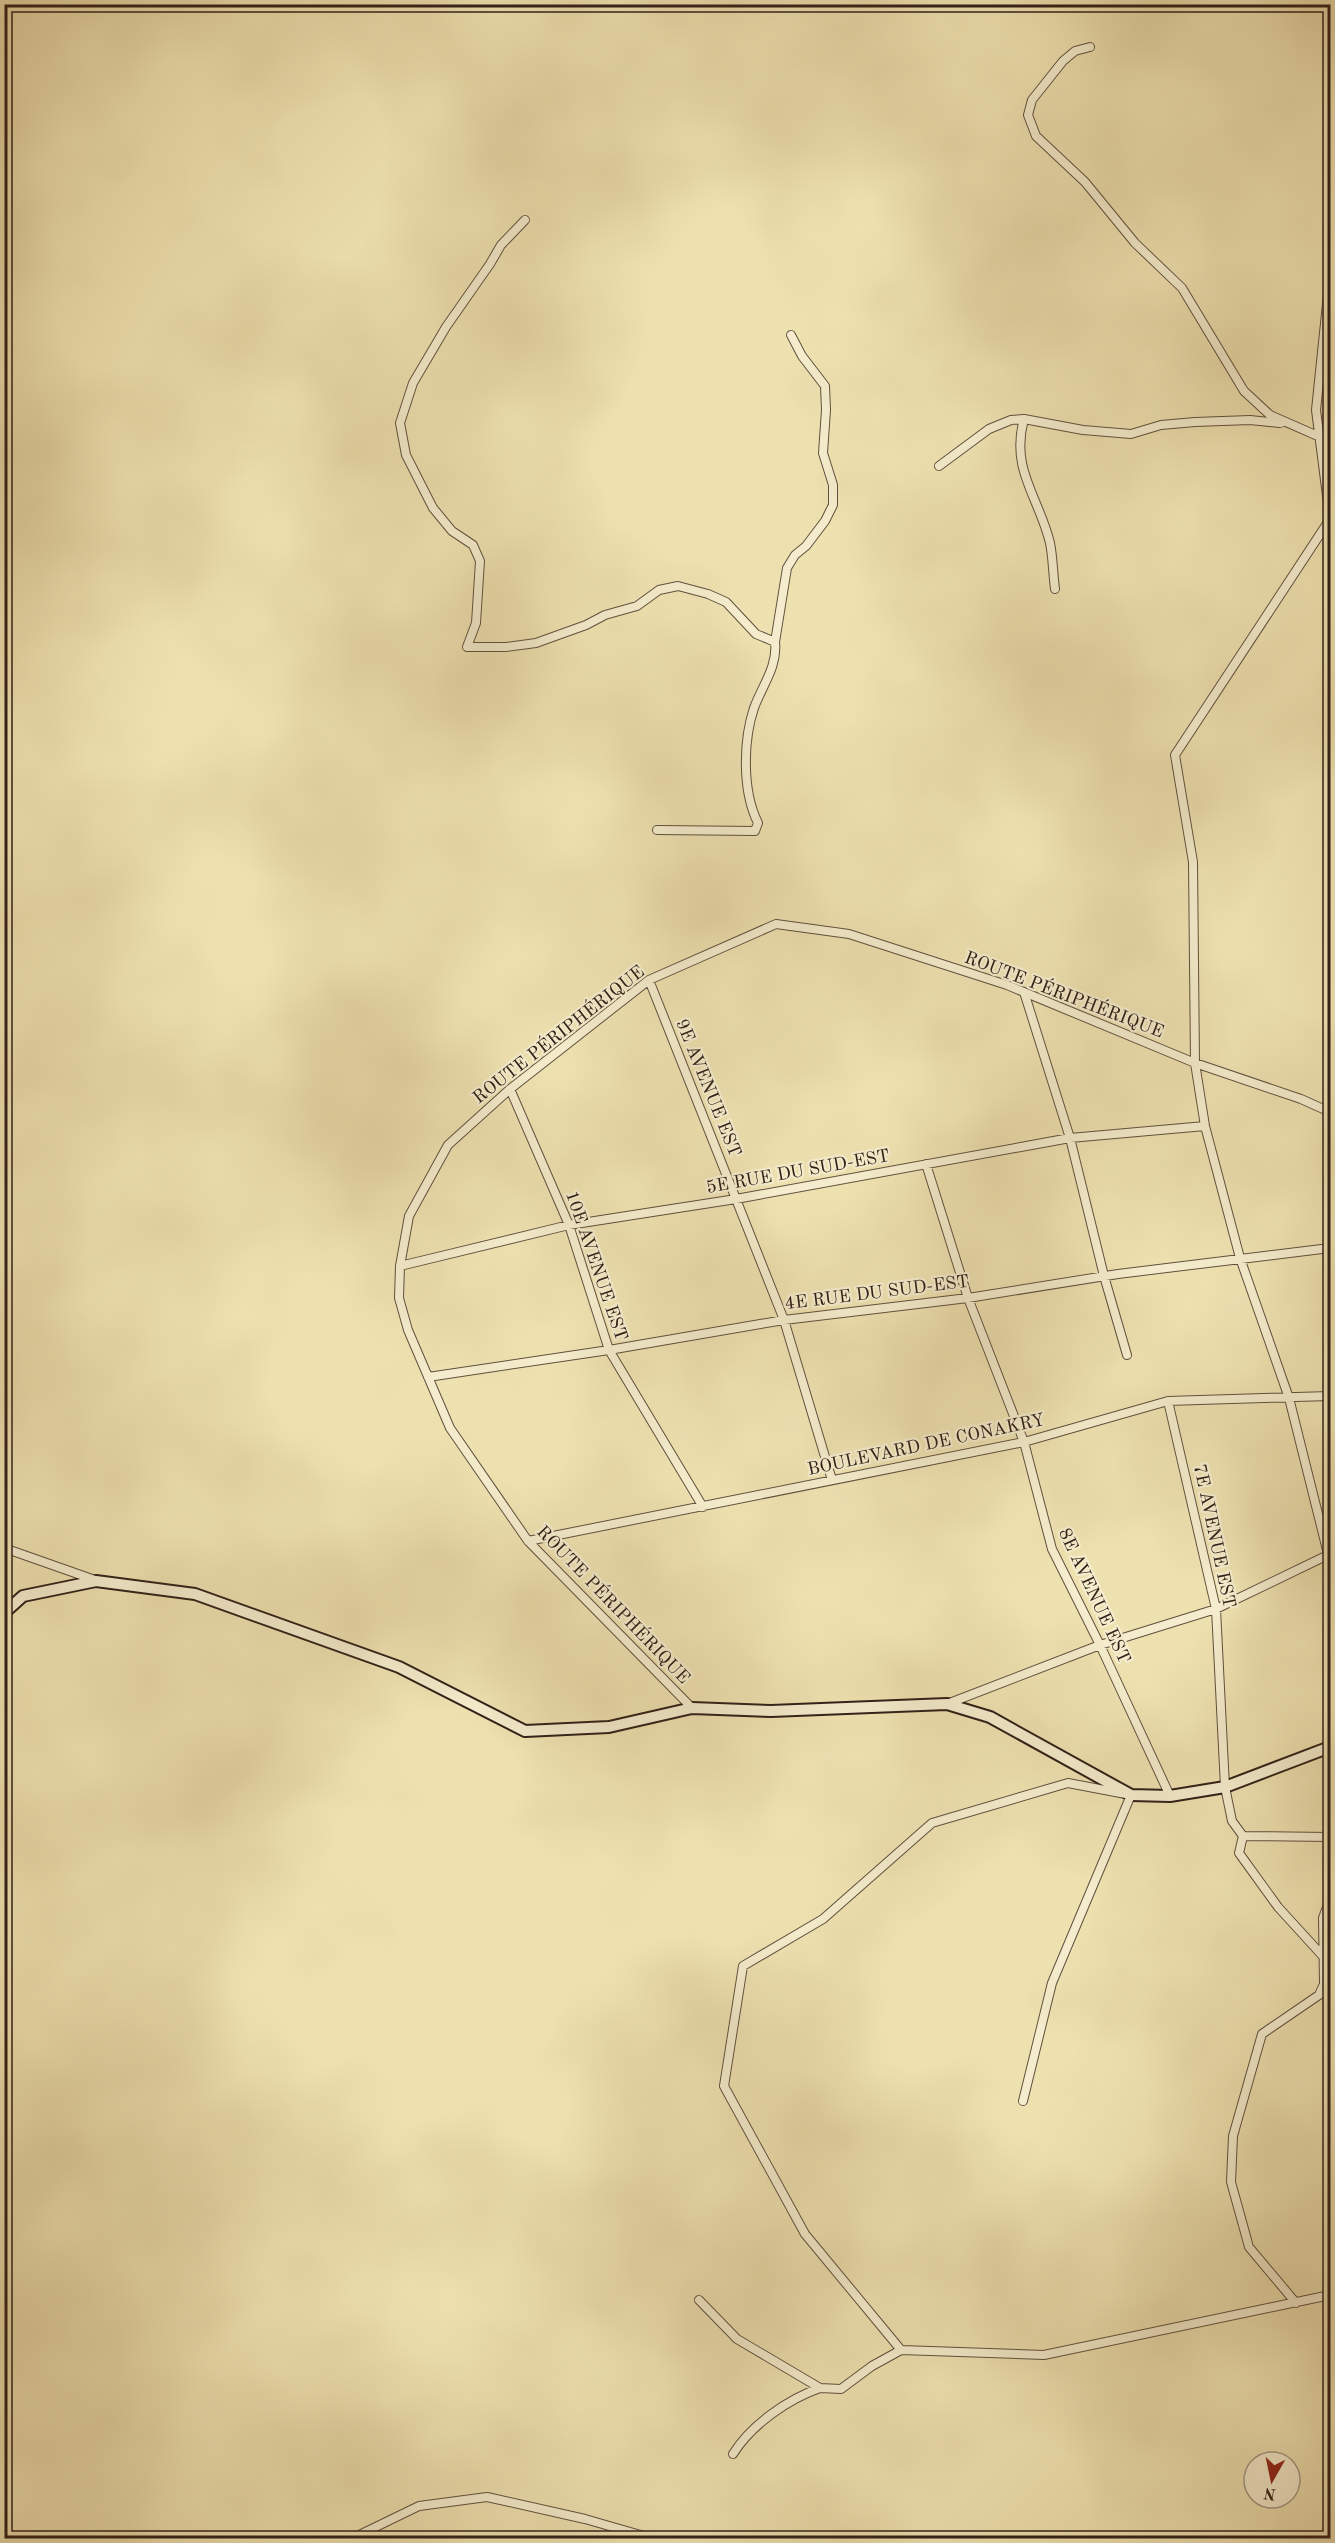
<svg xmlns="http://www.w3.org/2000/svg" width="1335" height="2543" font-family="'Old Standard TT',serif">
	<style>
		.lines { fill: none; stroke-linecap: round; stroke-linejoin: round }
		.street-casing { stroke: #60503e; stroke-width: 10 }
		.secondary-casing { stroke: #312018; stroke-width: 14 }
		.street { stroke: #f4eccc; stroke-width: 8 }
		.secondary { stroke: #f4eccc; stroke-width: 10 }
		.labels { text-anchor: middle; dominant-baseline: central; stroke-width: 4.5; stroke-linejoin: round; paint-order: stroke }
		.street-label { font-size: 18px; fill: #312018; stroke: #f4eccc }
	</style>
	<rect width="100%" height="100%" fill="#eee1b0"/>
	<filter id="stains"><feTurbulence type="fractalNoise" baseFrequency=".00333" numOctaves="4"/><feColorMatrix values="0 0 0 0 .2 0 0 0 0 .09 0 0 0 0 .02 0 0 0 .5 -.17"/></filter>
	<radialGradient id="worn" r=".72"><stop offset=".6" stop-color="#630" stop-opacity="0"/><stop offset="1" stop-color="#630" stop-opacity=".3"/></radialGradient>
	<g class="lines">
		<g class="street-casing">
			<path id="street" d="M1090 47 1075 51 1063 61 1032 100 1028 115 1036 136 1085 182 1135 243 1182 288 1244 391 1270 415 1320 437
				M525 220 501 245 490 264 446 327 413 383 400 423 406 455 433 508 452 531 473 545 480 561 476 623 467 647H506L536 643 586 625 605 615 637 606 659 590 678 586 708 594 726 602 756 634 775 642C778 666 762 686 754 708 743 741 742 791 758 823L755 831 657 830
				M1330 275 1316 410 1330 519 1175 755 1193 862 1195 1063 1205 1126 1240 1258 1289 1398 1330 1562
				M1024 419C1010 470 1039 497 1050 543 1053 558 1053 574 1055 589
				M939 466 989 429 1011 420 1024 419 1083 430 1131 434 1161 425 1195 422 1250 420 1280 423
				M4 479 7 482
				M775 642 787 568 795 555 806 546 825 521 833 505V485L823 453 826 410 825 386 802 356 791 335
				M649 980 784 1320 832 1480
				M1024 992 1070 1138 1104 1276 1127 1355
				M510 1089 569 1225 609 1350 703 1507
				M926 1164 968 1298 1024 1442 1052 1549 1100 1645 1170 1796
				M400 1266 569 1225 736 1199 1070 1138 1205 1126
				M428 1377 609 1350 784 1320 968 1298 1118 1274 1330 1248
				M1168 1401 1216 1609 1225 1787 1232 1821 1243 1836 1330 1837
				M528 1541 1024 1442 1168 1401 1330 1396
				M4 1548 95 1580
				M947 1704 1100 1645 1216 1609 1330 1554
				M692 1708 528 1541 450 1428 408 1330 399 1298 400 1266 409 1216 448 1145 510 1089 649 980 776 924 849 934 1007 985 1195 1063 1301 1099 1330 1112
				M1243 1836 1239 1853 1278 1907 1330 1964
				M699 2300 737 2339 820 2388 841 2389 872 2366 901 2350 1044 2355 1330 2295
				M1296 2303 1249 2247 1231 2182 1233 2136 1262 2034 1319 1995 1324 1984 1323 1918 1330 1899
				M901 2350 805 2234 724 2086 743 1966 823 1919 932 1823 1068 1783 1131 1795 1052 1983 1023 2101
				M733 2454C751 2425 788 2399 820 2388
				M353 2538 419 2506 487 2497 585 2519 651 2538"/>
		</g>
		<g class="secondary-casing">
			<path id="secondary" d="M4 1613 23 1596 96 1581 195 1594 399 1667 525 1731 609 1727 692 1708 771 1711 947 1704 990 1717 1131 1795 1170 1796 1225 1787 1330 1747"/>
		</g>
		<use href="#street" class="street"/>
		<use href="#secondary" class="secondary"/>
	</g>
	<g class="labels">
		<g class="street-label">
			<text transform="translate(1064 995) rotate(21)">ROUTE PÉRIPHÉRIQUE</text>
			<text transform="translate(559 1035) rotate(-38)">ROUTE PÉRIPHÉRIQUE</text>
			<text transform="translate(708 1088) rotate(68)">9E AVENUE EST</text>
			<text transform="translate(798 1172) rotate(-10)">5E RUE DU SUD-EST</text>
			<text transform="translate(596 1266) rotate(71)">10E AVENUE EST</text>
			<text transform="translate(877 1293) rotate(-7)">4E RUE DU SUD-EST</text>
			<text transform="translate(926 1445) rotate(-12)">BOULEVARD DE CONAKRY</text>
			<text transform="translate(1214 1536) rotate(78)">7E AVENUE EST</text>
			<text transform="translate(1094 1596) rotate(65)">8E AVENUE EST</text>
			<text transform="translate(613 1605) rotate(46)">ROUTE PÉRIPHÉRIQUE</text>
		</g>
	</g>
	<rect width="1335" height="2543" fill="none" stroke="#eee1b0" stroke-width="24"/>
	<rect x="6" y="6" width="1323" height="2531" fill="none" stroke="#312018" stroke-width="3"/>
	<rect x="12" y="12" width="1311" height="2519" fill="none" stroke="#312018" stroke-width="1.5"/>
	<g transform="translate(1272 2480) rotate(189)"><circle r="28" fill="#f4eccc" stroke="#a69a84" stroke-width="1.5"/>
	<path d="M0-4.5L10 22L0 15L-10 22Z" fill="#8f2418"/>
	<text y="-9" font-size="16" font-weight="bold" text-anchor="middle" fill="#312018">N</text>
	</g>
	<rect width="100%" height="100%" filter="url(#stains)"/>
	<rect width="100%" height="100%" fill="url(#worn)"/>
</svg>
